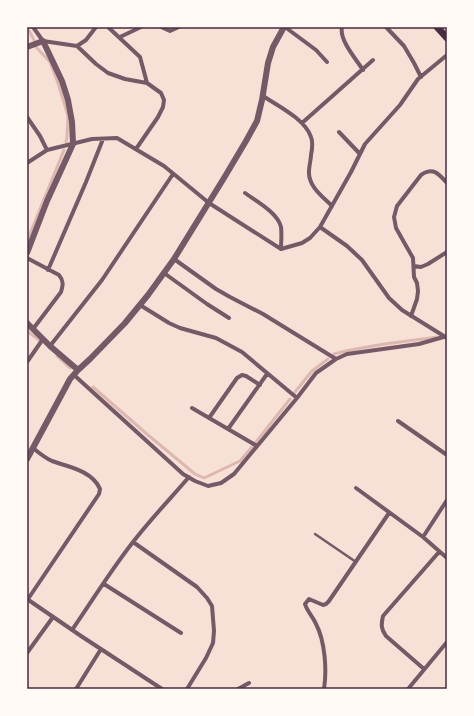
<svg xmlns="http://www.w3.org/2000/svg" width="474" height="716" font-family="'PT Sans Narrow',sans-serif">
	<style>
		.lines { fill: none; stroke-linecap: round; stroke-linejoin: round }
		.stream { stroke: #dcb8b0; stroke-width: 3 }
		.service { stroke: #755966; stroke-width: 2.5 }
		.minor { stroke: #755966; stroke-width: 4 }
		.tertiary { stroke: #755966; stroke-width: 6 }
		.secondary { stroke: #4a2c40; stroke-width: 7 }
		.neatline { fill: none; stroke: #4a2c40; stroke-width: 1.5 }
	</style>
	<rect width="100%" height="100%" fill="#f7e1d7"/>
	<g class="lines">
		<path class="stream" d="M27 27 34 40
			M36 47 50 62 58 83 68 116 67 137 66 142
			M27 241 64 150
			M27 331 39 340
			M334 354C368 345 403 342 437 337
			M57 356 70 368
			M93 387 148 435 195 474 204 478 240 461 252 447
			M295 392 312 371 328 359
			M256 442 290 399"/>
		<path class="service" d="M315 534 356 562"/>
		<path class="minor" d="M33 27 43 41 77 46 86 40 96 27
			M108 27 140 57 143 68 147 83
			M161 27 170 31 179 27
			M285 27 316 50 327 62
			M342 27C339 40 356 59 363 70
			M386 27 404 46 414 63 421 77
			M120 37 141 27
			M77 46 96 64 108 73 125 79 147 83 161 93 164 100 163 107 158 117 136 149
			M263 96C278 106 305 119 311 137 313 142 312 150 311 155 311 160 309 166 309 171 308 186 322 196 332 206
			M27 117 40 136 47 150
			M302 123 373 60
			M339 132 360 154
			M27 163 47 150 92 139 117 138 164 166 209 203 281 249 302 243 310 238 320 227 351 172 365 144 400 105 418 79 447 55
			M245 193C256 201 278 213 281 227 282 234 281 242 281 249
			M320 227 347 246 362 260 389 298 402 310 447 338
			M27 258 59 275C64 281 63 285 61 292L33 329
			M174 259 216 289 230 297 263 314 336 359
			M414 266 421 267 428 264 447 252
			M48 270 86 182 103 139
			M164 273 207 304 229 318
			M140 305 169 323 180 328 216 338 242 352 297 398
			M411 316 417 299 418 291 417 283 414 277 413 258 405 244 396 228 394 217 397 206 421 175C433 167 438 173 447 183
			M50 346 102 280 173 174
			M27 362 43 339
			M74 375 183 474 195 481 208 486 221 483 234 474 297 398 316 373 336 359 347 354 419 344 447 336
			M192 408 257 446
			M209 418 237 378 242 375 246 376 260 385
			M398 421 447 455
			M228 429 267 374
			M356 488 423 537
			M447 500 423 537 447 558
			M133 542 197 587 207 598 212 606 214 631 213 643 206 658 187 689
			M104 584 181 633
			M27 599 81 636 162 689
			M28 599 99 494 100 489C94 474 75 468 61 464 58 463 55 462 52 461 45 458 39 453 33 448
			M72 630C92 601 111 570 133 542 150 520 170 499 189 477
			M27 653 53 617
			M424 669 386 636C381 629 381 625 383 616L439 552
			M76 689 101 649
			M238 689 249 683
			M324 689C327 670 325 641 316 624 313 617 307 611 305 604L309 599 323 605 326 604 329 601 389 513
			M408 689 447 642"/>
		<path class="tertiary" d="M27 47 43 41 62 81 68 100 72 122 73 144 47 201 27 253
			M27 323 50 346 78 370
			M27 459 70 379 78 370 90 359 125 323 148 295 174 259 224 178 246 141 257 121 262 100 268 63 273 47 284 27"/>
		<path class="secondary" d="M437 27 447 38"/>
	</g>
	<rect width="474" height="716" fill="none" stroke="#fffaf5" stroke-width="56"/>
	<rect x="28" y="28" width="418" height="660" class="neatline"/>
</svg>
